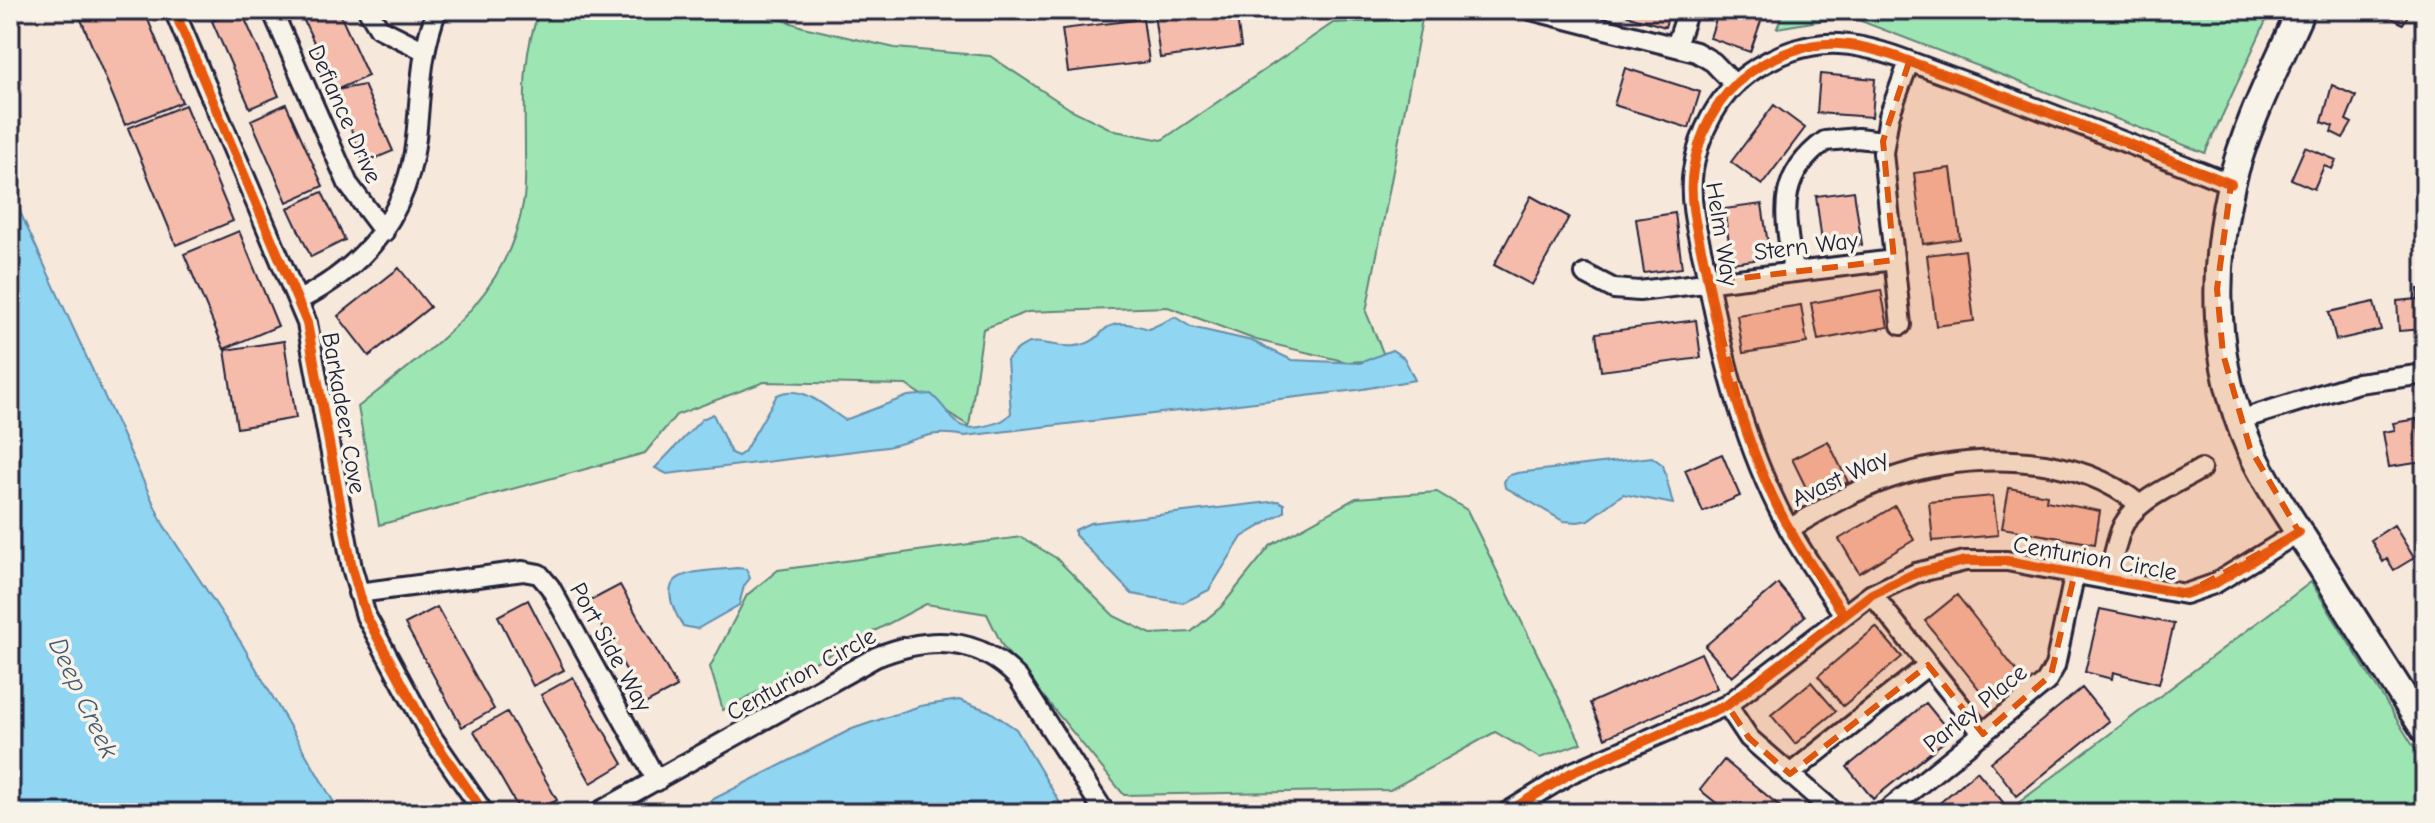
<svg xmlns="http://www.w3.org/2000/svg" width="2435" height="823" font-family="'Comic Neue',sans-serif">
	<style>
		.green { fill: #9de6b4; stroke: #608478; stroke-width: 2 }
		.water { fill: #90d5f2; stroke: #648da9; stroke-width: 2 }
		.building { fill: #f5bcab; stroke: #22223b; stroke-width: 2 }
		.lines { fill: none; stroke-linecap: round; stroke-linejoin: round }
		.street-casing { stroke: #22223b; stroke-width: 24 }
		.secondary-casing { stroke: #22223b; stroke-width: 32 }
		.street { stroke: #f7f3e8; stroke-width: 18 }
		.secondary { stroke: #f7f3e8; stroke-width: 26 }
		.cycleway-casing { stroke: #f7f3e8; stroke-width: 15 }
		.cycleway { stroke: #e8590c; stroke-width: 10 }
		.marked { fill: #de560e; fill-opacity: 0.2; stroke: #de560e; stroke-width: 6; stroke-dasharray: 16 10; stroke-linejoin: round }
		.labels { text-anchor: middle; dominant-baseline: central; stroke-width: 7; stroke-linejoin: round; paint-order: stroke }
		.street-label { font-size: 24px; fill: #22223b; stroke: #f7f3e8 }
		.water-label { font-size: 26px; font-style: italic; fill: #435872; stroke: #f7f3e8 }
	</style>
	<rect width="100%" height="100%" fill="#f7e8dc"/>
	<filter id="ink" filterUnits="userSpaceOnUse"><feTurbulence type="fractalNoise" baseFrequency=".0125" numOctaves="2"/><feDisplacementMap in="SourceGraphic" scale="16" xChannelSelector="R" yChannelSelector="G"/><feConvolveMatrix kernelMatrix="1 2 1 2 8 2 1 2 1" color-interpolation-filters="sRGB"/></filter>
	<g filter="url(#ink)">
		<path class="green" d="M540 10H755L803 27 895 48 990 56 1070 109 1115 131 1162 140 1333 23 1422 19 1366 312 1386 360 1347 362 1256 340 1168 307 1027 312 983 329 969 426 906 385 764 382 676 415 645 453 379 525 358 407C431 348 509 299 524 198 526 182 525 164 525 149 525 102 521 54 540 10Z
			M1784 10H2271L2205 153 1848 16 1777 28Z
			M1437 492 1467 510 1581 743 1540 758 1495 732 1390 790 1124 795 1003 647 987 614 926 604 723 710 710 667 747 595 778 570 1021 537 1056 558 1114 616 1151 634 1191 632 1221 607 1271 545 1356 498Z
			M2311 582 2425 765V813H2005Z"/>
		<path class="water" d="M10 190 163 524 242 644 340 813H10Z
			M1175 317 1191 327 1252 341 1292 360 1360 363 1392 350 1404 358 1415 380 1357 390 965 436C926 429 922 440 887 447L667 474 655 468 702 419 713 414 731 453 738 456 744 452 777 395C802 383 825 407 845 420L908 396 931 394C956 416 952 435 989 425 999 422 1005 421 1011 413L1007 360C1033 329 1043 349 1075 346 1113 342 1091 312 1149 329Z
			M1652 457 1663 465 1673 504 1623 494 1588 520 1578 522 1563 521 1505 487 1504 482 1507 476 1517 473Z
			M1278 501 1284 504V512L1242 537 1209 590 1183 603 1132 594 1075 535V530L1090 523Z
			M737 568 746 569 750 578 744 586 739 605 697 629 683 626C647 568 693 573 737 568Z
			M959 700 989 711 1016 729 1066 813H686L852 729 920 706Z"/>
		<path class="building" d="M77 10H144L182 102 125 125Z
			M237 10H241L279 96 250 108 212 21Z
			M299 10H338L368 76 336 90Z
			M1191 10H1236L1241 47 1160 58 1154 14Z
			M1627 10H1670L1665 27 1626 15Z
			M1719 10H1765L1750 52 1710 38Z
			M2376 10H2411L2403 24Z
			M1143 19 1149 62 1068 72 1062 29Z
			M1625 68 1700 92 1689 128 1614 105Z
			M1820 74 1875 79 1872 117 1817 113Z
			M364 85 393 151 364 163 336 90Z
			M2332 85 2356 96 2346 120 2352 123 2343 138 2331 132 2333 126 2322 122Z
			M286 104 323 186 287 202 251 120Z
			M185 105 233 221 176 245 128 128Z
			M1774 105 1805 128 1762 185 1731 162Z
			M2305 147 2336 160 2332 169 2324 166 2314 189 2291 179Z
			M1951 168 1960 239 1923 244 1914 173Z
			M1854 191 1862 245 1823 250 1816 196Z
			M322 192 345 240 311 257 288 208Z
			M1531 196 1569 217 1532 285 1494 265Z
			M1762 204 1770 258 1732 263 1724 209Z
			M1675 213 1682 268 1644 273 1636 219Z
			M239 231 278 326 224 349 184 254Z
			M1965 250 1974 321 1936 326 1927 255Z
			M399 268 430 307 369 356 338 316Z
			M2418 289H2425V329L2399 331 2397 301 2418 299Z
			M1881 290 1888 327 1818 340 1811 303Z
			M2374 302 2381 330 2336 340 2329 312Z
			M1801 305 1807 343 1743 353 1737 315Z
			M1696 320 1701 358 1601 371 1596 333Z
			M284 341 296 418 237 428 225 350Z
			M2417 419 2423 462 2389 467 2383 432 2395 430 2393 423Z
			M1828 441 1848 482 1812 500 1792 459Z
			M1722 454 1740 496 1703 512 1685 470Z
			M2009 488 2047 495 2046 501 2100 511 2095 544 2002 528Z
			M1993 496 1998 535 1933 541 1929 502Z
			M1895 506 1914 540 1859 573 1839 539Z
			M2394 525 2414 558 2394 570 2387 559 2383 562 2371 540Z
			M1778 584 1805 616 1732 677 1705 646Z
			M620 585 677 687 645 704 588 602Z
			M1957 595 2019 674 1987 699 1925 621Z
			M528 600 564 670 533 686 498 616Z
			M437 607 494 709 462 727 405 624Z
			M2100 609 2174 624 2159 684 2113 672 2112 679 2085 672Z
			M1876 627 1902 657 1843 706 1818 676Z
			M1701 653 1717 688 1605 738 1590 703Z
			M573 677 623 764 591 783 541 695Z
			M1811 682 1836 711 1795 744 1771 715Z
			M2082 688 2109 721 2017 796 1991 762Z
			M1926 703 1952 735 1873 799 1847 767Z
			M507 712 557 800 534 813H521L474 731Z
			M1724 760 1788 813H1729L1700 790Z
			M1977 771 2003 802 1989 813H1928Z"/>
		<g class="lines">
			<g class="street-casing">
				<path id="street" d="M174 10 307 323 352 568 366 616 429 733 484 813
					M272 10 348 184 384 232
					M368 10 379 28 423 50
					M1531 10 1696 52 1713 62 1734 84
					M1676 46 1688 10
					M1793 272C1786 217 1773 179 1825 141L1858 138 1883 141
					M1585 274 1614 289 1639 291 1894 260
					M299 300C366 266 408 214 416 138 421 92 420 53 437 10
					M1901 325 1883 153 1889 116 1909 62
					M2239 420 2358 383 2425 374
					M1789 529C1821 510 1852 491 1888 479 1966 452 2074 450 2140 505
					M2108 580C2112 564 2115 546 2121 530 2133 500 2175 485 2201 469
					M358 593 523 571 539 574 550 587 657 781
					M1872 594 1983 734
					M1844 615C1821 580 1797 546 1778 508 1740 431 1721 349 1705 266 1698 235 1688 202 1693 170 1699 133 1718 95 1749 73 1774 55 1808 42 1839 44 1877 46 1914 64 1949 76 2044 110 2138 147 2231 184
					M1727 705 1749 738 1835 813
					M1790 774 1928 665
					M597 813 876 657C928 636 977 635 1018 678L1105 813
					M1506 813 1571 773 1727 705 1872 594 1916 573 1965 561H2007L2185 594 2214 584 2299 532
					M1884 813 2046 682 2055 666 2075 572"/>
			</g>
			<g class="secondary-casing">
				<path id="secondary" d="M2301 10C2276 67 2246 124 2231 185 2211 272 2213 363 2249 446 2268 488 2296 527 2321 566 2355 621 2390 676 2425 730"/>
			</g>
			<use href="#street" class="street"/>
			<use href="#secondary" class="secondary"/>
			<g class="cycleway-casing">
				<path id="cycleway" d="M174 10 307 323 352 568 366 616 429 733 484 813
					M1844 615C1821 580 1797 546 1778 508 1740 431 1721 349 1705 266 1698 235 1688 202 1693 170 1699 133 1718 95 1749 73 1774 55 1808 42 1839 44 1877 46 1914 64 1949 76 2044 110 2138 147 2231 184
					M1506 813 1571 773 1727 705 1872 594 1916 573 1965 561H2007L2185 594 2214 584 2299 532"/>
			</g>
			<use href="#cycleway" class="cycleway"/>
		</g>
	</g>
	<path class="marked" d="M1909 62 2231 184 2217 289 2223 354 2250 448 2299 532 2185 594 2075 572 2051 675 1983 734 1928 665 1790 774 1749 738 1727 705 1844 615 1789 529 1750 443 1708 282 1894 260 1883 141Z"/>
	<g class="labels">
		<g class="street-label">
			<text transform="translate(345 114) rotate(66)">Defiance Drive</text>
			<text transform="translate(1722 234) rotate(81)">Helm Way</text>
			<text transform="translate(1806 246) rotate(-7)">Stern Way</text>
			<text transform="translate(344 413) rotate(80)">Barkadeer Cove</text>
			<text transform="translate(1840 478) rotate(-25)">Avast Way</text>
			<text transform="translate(2095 558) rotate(10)">Centurion Circle</text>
			<text transform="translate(611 647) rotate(61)">Port Side Way</text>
			<text transform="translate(801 674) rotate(-29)">Centurion Circle</text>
			<text transform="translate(1975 708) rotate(-39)">Parley Place</text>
		</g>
		<g class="water-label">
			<text transform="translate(83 698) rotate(65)">Deep Creek</text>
		</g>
	</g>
	<rect width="2435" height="823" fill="none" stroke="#f7f3e8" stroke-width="40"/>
	<rect x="20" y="20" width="2395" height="783" fill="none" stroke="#22223b" stroke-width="3" filter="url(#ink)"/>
</svg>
